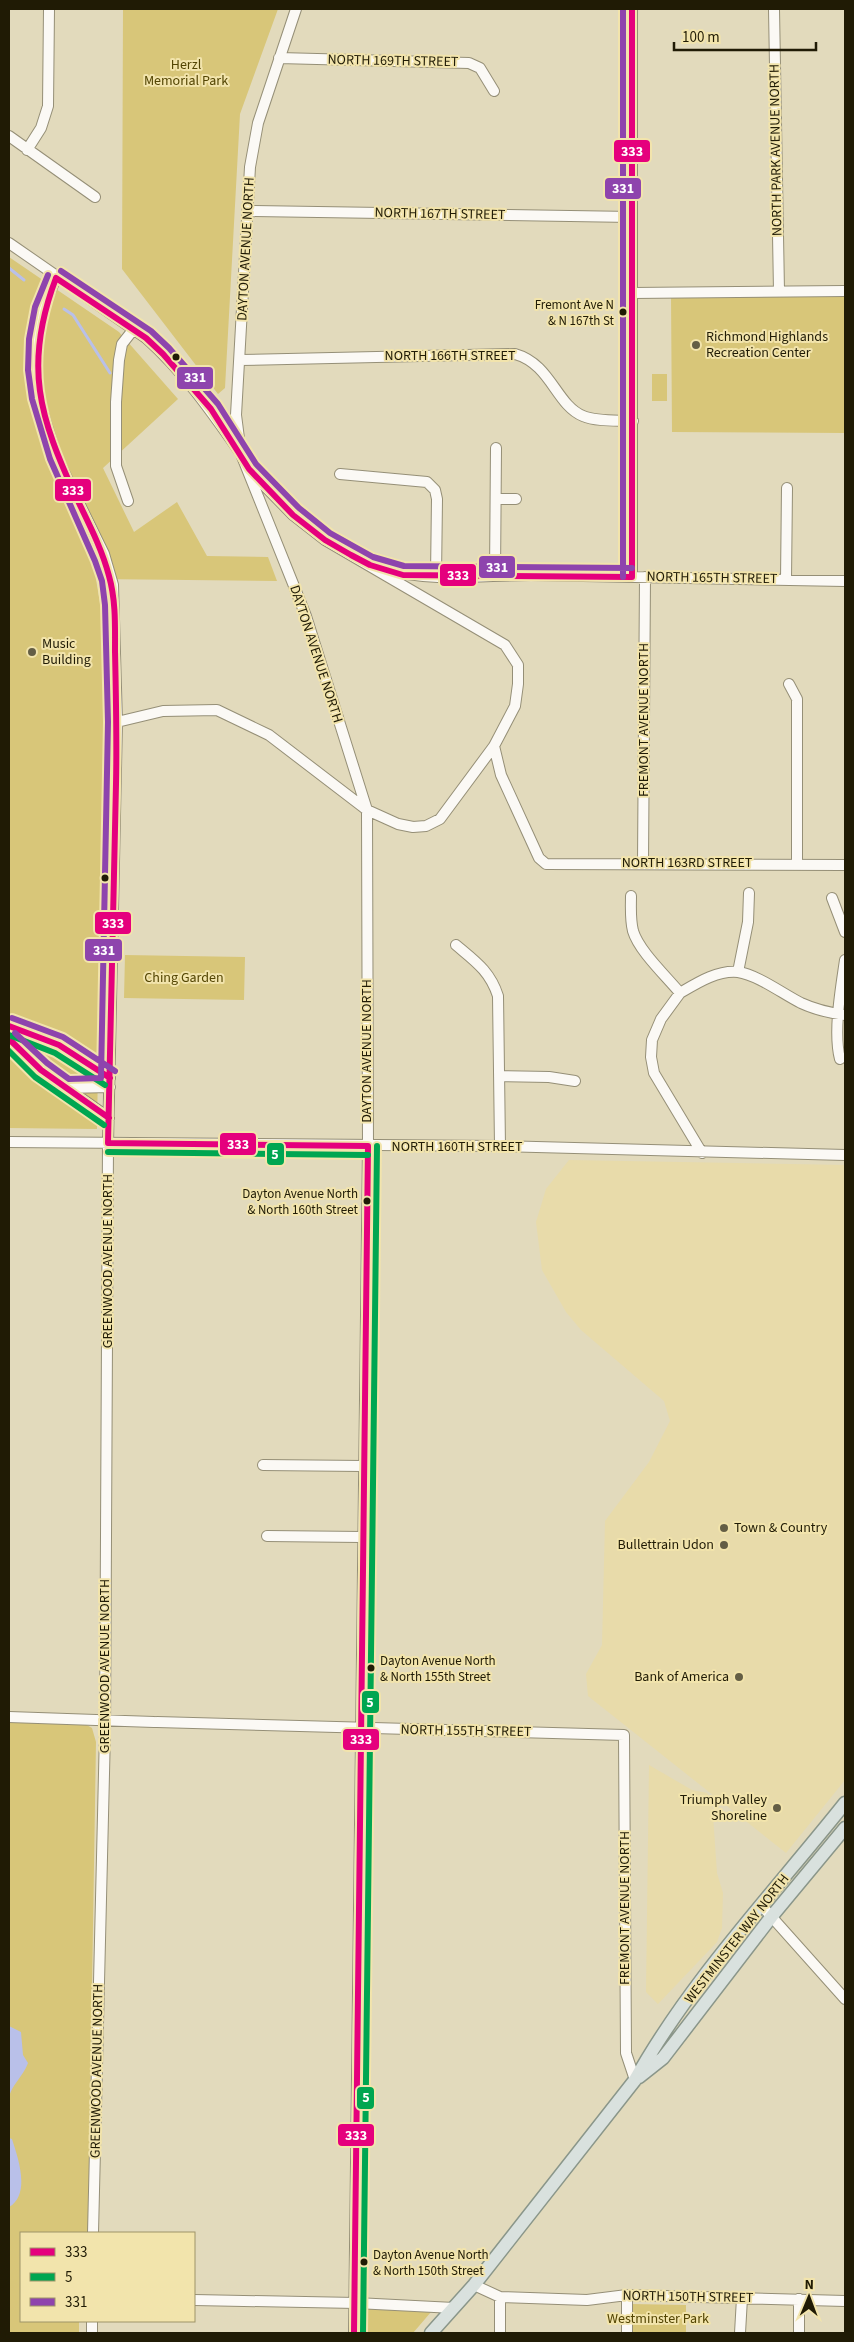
<svg xmlns="http://www.w3.org/2000/svg" width="854" height="2342" font-family="'Source Sans 3',sans-serif">
	<style>
		.built { fill: #e8dbaa }
		.green { fill: #d8c679 }
		.water { fill: #b9c0e9 }
		.lines { fill: none; stroke-linecap: round; stroke-linejoin: round }
		.stream { stroke: #b9c0e9; stroke-width: 3 }
		.minor-casing { stroke: #958f77; stroke-width: 12 }
		.major-casing { stroke: #8a968a; stroke-width: 15 }
		.minor { stroke: #fbf9f5; stroke-width: 10 }
		.major { stroke: #d9e1de; stroke-width: 12 }
		.bus-1-casing { stroke: #f2e4ac; stroke-width: 10 }
		.bus-2-casing { stroke: #f2e4ac; stroke-width: 10 }
		.bus-3-casing { stroke: #f2e4ac; stroke-width: 10 }
		.bus-1 { stroke: #e5007d; stroke-width: 6 }
		.bus-2 { stroke: #00a651; stroke-width: 6 }
		.bus-3 { stroke: #8e44ad; stroke-width: 6 }
		.bus-dot { fill: #201b05; stroke: #f2e4ac; stroke-width: 2 }
		.poi-dot { fill: #645e45; stroke: #f2e4ac; stroke-width: 2 }
		.labels { text-anchor: middle; dominant-baseline: central; stroke-width: 4; stroke-linejoin: round; paint-order: stroke }
		.bus-label { font-size: 13px; fill: #201b05; stroke: #f2e4ac; text-anchor: end }
		.street-label { font-size: 14px; fill: #201b05; stroke: #f2e4ac }
		.park-label { font-size: 14px; fill: #534503; stroke: #f2e4ac }
		.poi-label { font-size: 14px; fill: #201b05; stroke: #f2e4ac; text-anchor: start }
		.line-badge { stroke: #f2e4ac; stroke-width: 2 }
		.badge-label { font-size: 14px; text-anchor: middle; font-weight: bold; fill: #fff }
	</style>
	<rect width="100%" height="100%" fill="#e2dabc"/>
	<path class="built" d="M569 1160 845 1165V1780L786 1853 588 1696 586 1674 602 1645 605 1521 649 1462 670 1421 664 1401 581 1330 566 1312 542 1270 536 1222 546 1189Z
		M649 1765 692 1790 707 1793 712 1801 717 1873 723 1893 722 1928 717 1942 658 2004 646 1992Z"/>
	<path class="green" d="M123 9H278L240 114 225 388 218 394 122 269Z
		M9 257 119 332 178 399 103 468 134 532 177 502 207 556 268 557 277 581 96 579 101 609 104 694 97 1129 9 1128Z
		M671 296 845 297V433L672 432Z
		M652 374H667V401H652Z
		M125 955 245 957 244 1000 124 998Z
		M9 1720 85 1724 92 1728 96 1742 88 2233H21V2321H79V2333H9Z
		M631 2304 686 2305V2333H632Z
		M368 2309 431 2312 413 2333H368Z"/>
	<path class="water" d="M9 2026 21 2032 23 2055 28 2063C23 2077 11 2085 9 2098Z
		M9 2138 12 2139C18 2158 31 2194 9 2207Z"/>
	<g class="lines">
		<path class="stream" d="M9 268 24 280
			M64 309 73 315 110 373"/>
		<g class="minor-casing">
			<path id="minor" d="M296 9 258 123 250 167 236 415 241 454 306 616 367 810 368 1146 354 2333
				M774 9 779 291
				M279 58 469 63 480 68 494 91
				M9 136 95 197
				M27 150 41 128 48 106 49 9
				M248 211 632 217
				M9 243 146 338C183 371 211 411 239 451
				M56 278 48 296 38 329 36 380 38 397 56 456 104 554 113 585 117 722 108 1143 105 1732 93 2233
				M632 293 845 291
				M240 360 515 354C551 364 556 405 583 416 598 422 617 420 633 421
				M340 474 427 482 435 490 437 499 436 576
				M496 499H516
				M128 501 116 466V402L119 360 122 344 133 330
				M385 569C431 583 484 575 531 575 636 577 741 579 845 581
				M495 575 496 448
				M632 577V9
				M786 580 787 488
				M789 684 797 699V864
				M117 722 163 711 217 710 269 735 367 810 398 824 413 827 426 826 440 819 494 746 515 706 518 684V665L505 645 325 540 293 515 249 470
				M494 746 501 775 539 858 546 864 845 865
				M643 863 645 577
				M631 896C631 907 630 919 633 931 639 951 666 976 680 993 697 983 717 970 738 972 758 975 783 994 801 1003 814 1009 830 1013 845 1015
				M832 898 845 932
				M456 945C475 961 490 971 498 996L500 1146
				M738 972 748 922 749 893
				M680 993 661 1019 652 1040 651 1057 654 1073 702 1153
				M9 1026 59 1045 110 1078
				M9 1039 41 1070 109 1118
				M840 1059C833 1032 841 988 845 960
				M499 1076 549 1077 575 1081
				M66 1088 110 1087
				M9 1142 500 1146 845 1155
				M263 1465 363 1466
				M267 1536 362 1537
				M9 1717 154 1722
				M157 1722 624 1735 626 2053 635 2080
				M761 1905 845 1999
				M474 2285 500 2297 587 2300 627 2295 845 2301
				M627 2295V2333
				M799 2299V2333
				M194 2300 356 2303 454 2308
				M92 2333V2321
				M500 2333V2297
				M740 2333 742 2298"/>
		</g>
		<g class="major-casing">
			<path id="major" d="M639 2077 663 2058 772 1916 845 1828
				M431 2333 474 2285 635 2080C690 1981 775 1891 845 1803"/>
		</g>
		<use href="#minor" class="minor"/>
		<use href="#major" class="major"/>
		<g class="bus-1-casing">
			<path id="bus-1" d="M632 9V577
				M56 278C23 365 39 417 77 499 89 524 102 549 109 576 116 601 115 626 115 651 116 696 117 740 116 784 113 904 111 1023 108 1143
				M56 278 146 338 163 354 211 409 249 469 293 515 325 540 351 555 370 565 403 575 632 577
				M9 1026 59 1045 110 1078
				M9 1039 41 1070 109 1118
				M108 1143 368 1146
				M354 2333 368 1146"/>
		</g>
		<g class="bus-2-casing">
			<path id="bus-2" d="M9 1035 55 1053 105 1085
				M9 1051 35 1077 104 1125
				M108 1152 368 1155
				M363 2333 377 1146"/>
		</g>
		<g class="bus-3-casing">
			<path id="bus-3" d="M623 9V577
				M61 271 151 331 169 348 218 404 256 464 299 508 330 533 355 547 373 557 404 566 632 568
				M12 1018 63 1037 115 1071
				M15 1033 47 1063 69 1079 101 1078 108 722 105 605 102 581 95 561 50 459 32 399 28 370 29 339 35 307 48 275"/>
		</g>
		<use href="#bus-1" class="bus-1"/>
		<use href="#bus-2" class="bus-2"/>
		<use href="#bus-3" class="bus-3"/>
	</g>
	<g class="bus-dot">
		<circle cx="623" cy="312" r="4.5"/>
		<circle cx="176" cy="357" r="4.5"/>
		<circle cx="105" cy="878" r="4.5"/>
		<circle cx="367" cy="1201" r="4.5"/>
		<circle cx="371" cy="1668" r="4.5"/>
		<circle cx="364" cy="2262" r="4.5"/>
	</g>
	<g class="poi-dot">
		<circle cx="696" cy="345" r="5"/>
		<circle cx="32" cy="652" r="5"/>
		<circle cx="724" cy="1528" r="5"/>
		<circle cx="724" cy="1545" r="5"/>
		<circle cx="739" cy="1677" r="5"/>
		<circle cx="777" cy="1808" r="5"/>
	</g>
	<g class="labels">
		<g class="bus-label">
			<text x="614" y="305">Fremont Ave N<tspan x="614" dy="16">&amp; N 167th St</tspan></text>
			<text x="358" y="1194">Dayton Avenue North<tspan x="358" dy="16">&amp; North 160th Street</tspan></text>
			<text x="380" y="1661" text-anchor="start">Dayton Avenue North<tspan x="380" dy="16">&amp; North 155th Street</tspan></text>
			<text x="373" y="2255" text-anchor="start">Dayton Avenue North<tspan x="373" dy="16">&amp; North 150th Street</tspan></text>
		</g>
		<g class="street-label">
			<text transform="translate(393 61) rotate(1)">NORTH 169TH STREET</text>
			<text transform="translate(776 150) rotate(-91)">NORTH PARK AVENUE NORTH</text>
			<text transform="translate(440 214) rotate(1)">NORTH 167TH STREET</text>
			<text transform="translate(246 249) rotate(-87)">DAYTON AVENUE NORTH</text>
			<text x="450" y="356">NORTH 166TH STREET</text>
			<text transform="translate(712 578) rotate(1)">NORTH 165TH STREET</text>
			<text transform="translate(316 654) rotate(72)">DAYTON AVENUE NORTH</text>
			<text transform="translate(644 720) rotate(-90)">FREMONT AVENUE NORTH</text>
			<text x="687" y="863">NORTH 163RD STREET</text>
			<text transform="translate(367 1051) rotate(-90)">DAYTON AVENUE NORTH</text>
			<text x="457" y="1147">NORTH 160TH STREET</text>
			<text transform="translate(108 1261) rotate(-90)">GREENWOOD AVENUE NORTH</text>
			<text transform="translate(105 1666) rotate(-90)">GREENWOOD AVENUE NORTH</text>
			<text transform="translate(466 1731) rotate(1)">NORTH 155TH STREET</text>
			<text transform="translate(625 1908) rotate(-90)">FREMONT AVENUE NORTH</text>
			<text transform="translate(737 1939) rotate(-52)">WESTMINSTER WAY NORTH</text>
			<text transform="translate(97 2071) rotate(-89)">GREENWOOD AVENUE NORTH</text>
			<text transform="translate(688 2297) rotate(1)">NORTH 150TH STREET</text>
		</g>
		<g class="park-label">
			<text x="186" y="65">Herzl<tspan x="186" dy="16">Memorial Park</tspan></text>
			<text x="184" y="978">Ching Garden</text>
			<text x="658" y="2319">Westminster Park</text>
		</g>
		<g class="poi-label">
			<text x="706" y="337">Richmond Highlands<tspan x="706" dy="16">Recreation Center</tspan></text>
			<text x="42" y="644">Music<tspan x="42" dy="16">Building</tspan></text>
			<text x="734" y="1528">Town &amp; Country</text>
			<text x="714" y="1545" text-anchor="end">Bullettrain Udon</text>
			<text x="729" y="1677" text-anchor="end">Bank of America</text>
			<text x="767" y="1800" text-anchor="end">Triumph Valley<tspan x="767" dy="16">Shoreline</tspan></text>
		</g>
	</g>
	<g class="line-badge">
		<rect x="613" y="139" width="38" height="24" rx="5" fill="#e5007d"/>
		<rect x="604" y="177" width="38" height="23" rx="5" fill="#8e44ad"/>
		<rect x="176" y="366" width="38" height="24" rx="5" fill="#8e44ad"/>
		<rect x="54" y="478" width="38" height="24" rx="5" fill="#e5007d"/>
		<rect x="478" y="555" width="38" height="24" rx="5" fill="#8e44ad"/>
		<rect x="439" y="563" width="38" height="24" rx="5" fill="#e5007d"/>
		<rect x="94" y="911" width="38" height="24" rx="5" fill="#e5007d"/>
		<rect x="84" y="938" width="39" height="24" rx="5" fill="#8e44ad"/>
		<rect x="219" y="1132" width="38" height="24" rx="5" fill="#e5007d"/>
		<rect x="266" y="1142" width="19" height="24" rx="5" fill="#00a651"/>
		<rect x="361" y="1690" width="19" height="24" rx="5" fill="#00a651"/>
		<rect x="342" y="1728" width="38" height="23" rx="5" fill="#e5007d"/>
		<rect x="356" y="2086" width="19" height="24" rx="5" fill="#00a651"/>
		<rect x="337" y="2123" width="38" height="24" rx="5" fill="#e5007d"/>
	</g>
	<g class="badge-label">
		<text x="632" y="156">333</text>
		<text x="623" y="193">331</text>
		<text x="195" y="382">331</text>
		<text x="73" y="495">333</text>
		<text x="497" y="572">331</text>
		<text x="458" y="580">333</text>
		<text x="113" y="928">333</text>
		<text x="104" y="955">331</text>
		<text x="238" y="1149">333</text>
		<text x="275" y="1159">5</text>
		<text x="370" y="1707">5</text>
		<text x="361" y="1744">333</text>
		<text x="366" y="2102">5</text>
		<text x="356" y="2140">333</text>
	</g>
	<rect width="854" height="2342" fill="none" stroke="#201b05" stroke-width="20"/>
	<rect x="20" y="2232" width="175" height="90" fill="#f2e4ac" stroke="#9e9469"/>
	<rect x="30" y="2248" width="25" height="8" fill="#e5007d" stroke="#9e9469"/>
	<text x="65" y="2257" font-size="15" fill="#201b05">333</text>
	<rect x="30" y="2273" width="25" height="8" fill="#00a651" stroke="#9e9469"/>
	<text x="65" y="2282" font-size="15" fill="#201b05">5</text>
	<rect x="30" y="2298" width="25" height="8" fill="#8e44ad" stroke="#9e9469"/>
	<text x="65" y="2307" font-size="15" fill="#201b05">331</text>
	<g transform="translate(809 2297) rotate(1)" stroke="#f2e4ac" stroke-width="4" paint-order="stroke">
	<path d="M0-4L9 19L0 12L-9 19Z" fill="#201b05"/>
	<text y="-8" font-size="14" font-weight="bold" text-anchor="middle" fill="#201b05">N</text>
	</g>
	<path d="M674 42v8h142v-8" fill="none" stroke="#201b05" stroke-width="2.5"/>
	<text x="682" y="42" font-size="15" fill="#201b05" stroke="#f2e4ac" stroke-width="4" paint-order="stroke">100 m</text>
</svg>
